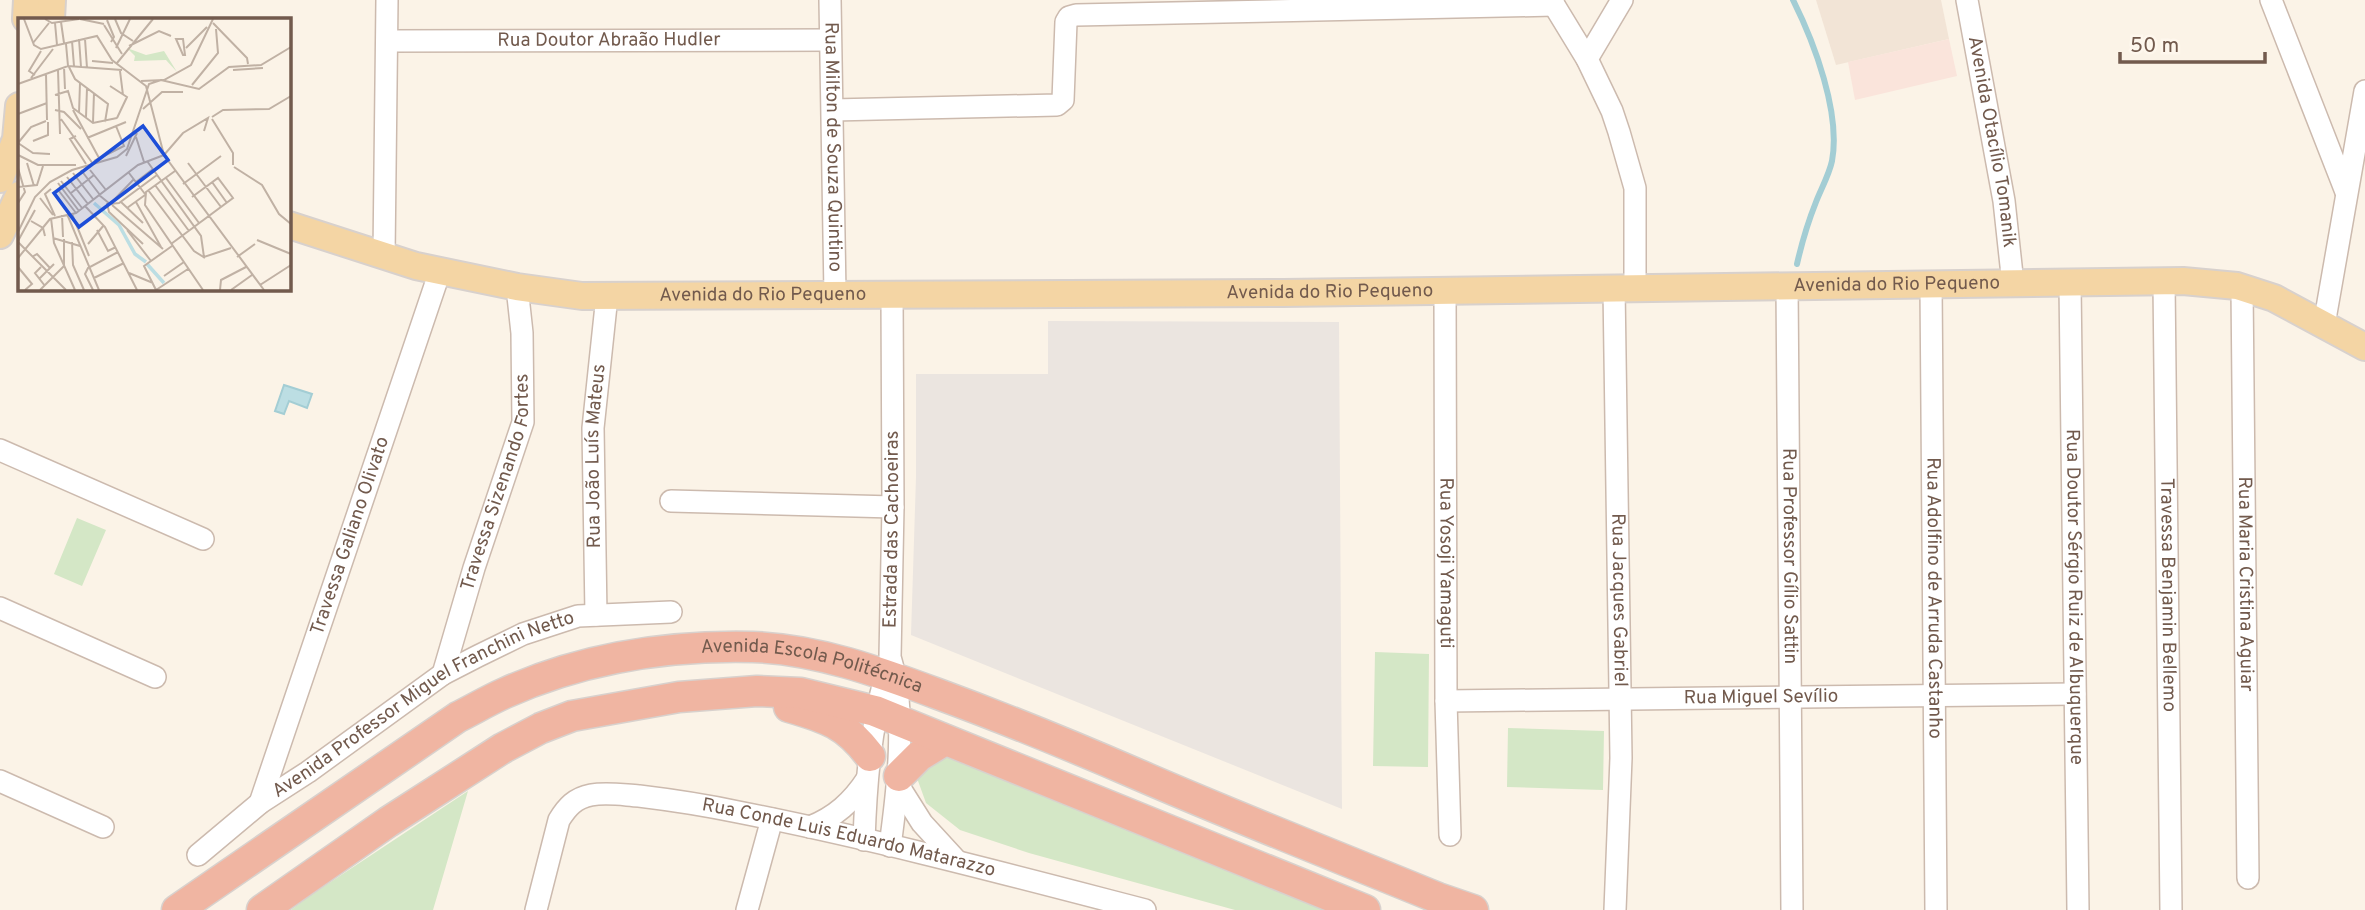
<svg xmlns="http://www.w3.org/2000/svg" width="2365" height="910" font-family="Overpass,sans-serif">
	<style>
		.residential { fill: #f2e4d6 }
		.commercial { fill: #fae4db }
		.industrial { fill: #ebe5e0 }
		.green { fill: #d4e7c6 }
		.water { fill: #bcdee3; stroke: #a3cdd4; stroke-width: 2 }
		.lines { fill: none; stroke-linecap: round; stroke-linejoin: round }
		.stream { stroke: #a3cdd4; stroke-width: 6 }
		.minor-casing { stroke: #ccbaae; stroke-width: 24 }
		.major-casing { stroke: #d8d1cd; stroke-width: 30 }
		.highway-casing { stroke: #d8d1cd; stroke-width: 33 }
		.minor { stroke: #fff; stroke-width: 21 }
		.major { stroke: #f4d5a4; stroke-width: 26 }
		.highway { stroke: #f0b5a2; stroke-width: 30 }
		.labels { text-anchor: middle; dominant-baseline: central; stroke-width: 7; stroke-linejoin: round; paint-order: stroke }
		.street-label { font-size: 19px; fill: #725a4d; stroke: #fef7ed }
		.inset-river { fill: none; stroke: #bcdee3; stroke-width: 3.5 }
		.inset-road { fill: none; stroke: #c0b1a4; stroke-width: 2 }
		.view { fill: #1d4ed8; fill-opacity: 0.15; stroke: #1d4ed8; stroke-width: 3.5 }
		.inset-edge { fill: none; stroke: #725a4d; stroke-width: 3.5 }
	</style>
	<rect width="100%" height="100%" fill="#fbf3e7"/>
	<path class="residential" d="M1816 0H1941L1949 39 1836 65Z"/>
	<path class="commercial" d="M1949 39 1957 76 1855 100 1848 62Z"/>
	<path class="industrial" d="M1048 321 1339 322 1342 809 911 635 916 477V374H1048Z"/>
	<path class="green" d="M77 518 106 530 82 586 54 574Z
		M1375 652 1429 654 1428 767 1373 766Z
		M1508 728 1604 731 1603 790 1507 787Z
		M938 750 1335 910H1235L1029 853 960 830 926 803 913 767Z
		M468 791 433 910H291L308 897Z"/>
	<path class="water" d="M284 385 312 394 307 408 289 401 284 414 275 411Z"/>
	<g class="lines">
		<path class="stream" d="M1793 0C1814 42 1841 113 1832 161 1829 175 1821 189 1816 202 1808 222 1802 242 1797 264"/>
		<g class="minor-casing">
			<g id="minor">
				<path id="s1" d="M830 0 835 294"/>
				<path d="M1551 0 1587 59 1612 111 1619 132 1635 188V288"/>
				<path id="s2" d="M1967 0 2004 201 2013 284"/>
				<path d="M2271 0 2346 192"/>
				<path id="s3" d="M387 41 830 40"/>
				<path d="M1587 59 1622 0"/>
				<path d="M833 110 1057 105 1063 100 1066 22 1069 17 1076 15 1554 5"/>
				<path d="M384 255 387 0"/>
				<path id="s4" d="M2164 282 2171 910"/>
				<path id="s5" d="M2070 284 2078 910"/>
				<path id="s6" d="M1931 285 1936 910"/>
				<path id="s7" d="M1787 286 1792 910"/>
				<path id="s8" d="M1614 288 1621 758 1615 910"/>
				<path id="s9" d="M2242 288 2248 878"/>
				<path id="s10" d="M1445 290 1446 701 1450 835"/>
				<path d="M2324 325 2365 91"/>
				<path d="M0 450 203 539"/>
				<path d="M671 501 893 507"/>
				<path d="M0 608 155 677"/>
				<path id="s11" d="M596 615 593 428 607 296"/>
				<path id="s12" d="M443 674 474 568 523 422 522 333 517 287"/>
				<path id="s13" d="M1446 701 2075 694"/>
				<path d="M0 781 103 827"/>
				<path d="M898 785 922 823 956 860"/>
				<path id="s14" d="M260 803 440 271"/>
				<path d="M810 827C835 817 852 802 867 779"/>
				<path d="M864 840C866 784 870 729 886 675"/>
				<path id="s15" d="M890 846C898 788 907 713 890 657L893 507 892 294"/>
				<path id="s16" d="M198 855 260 803 308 772 443 674 478 656 523 634 578 616 671 612"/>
				<path id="s17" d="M536 910 559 820C567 807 575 798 591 795 607 792 623 795 639 796 672 800 705 805 738 812 875 839 1010 875 1145 910"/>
				<path d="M747 910 772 819"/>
			</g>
		</g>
		<g class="major-casing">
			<g id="major">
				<path d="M26 19 27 0"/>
				<path d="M51 19 52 0"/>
				<path d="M0 179 16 139 19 106"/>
				<path id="s18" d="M289 225 416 266 517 287 582 296 1283 293 2183 281 2237 286 2274 298 2365 347"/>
				<path d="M0 235 19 195"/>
			</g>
		</g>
		<g class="highway-casing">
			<g id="highway">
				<path d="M789 707C827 718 846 724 870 756"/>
				<path d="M899 776 919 756 945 740"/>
				<path id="s19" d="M177 910 458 717C474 709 489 700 505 693 583 658 669 645 753 647 817 649 879 672 938 694 1006 719 1072 746 1139 775 1238 818 1338 857 1438 898L1473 910"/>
				<path d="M262 910 388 822 503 748 541 728 572 716 679 697 757 691 801 693 875 711 1365 910"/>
			</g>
		</g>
		<use href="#minor" class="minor"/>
		<use href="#major" class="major"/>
		<use href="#highway" class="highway"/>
	</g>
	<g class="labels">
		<g class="street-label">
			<text stroke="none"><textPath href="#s3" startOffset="222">Rua Doutor Abraão Hudler</textPath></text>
			<text stroke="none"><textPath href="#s2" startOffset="144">Avenida Otacílio Tomanik</textPath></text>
			<text stroke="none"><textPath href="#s1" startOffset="147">Rua Milton de Souza Quintino</textPath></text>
			<text stroke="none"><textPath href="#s18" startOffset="1617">Avenida do Rio Pequeno</textPath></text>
			<text stroke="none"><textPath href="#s18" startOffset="1050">Avenida do Rio Pequeno</textPath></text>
			<text stroke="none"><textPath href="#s18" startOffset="483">Avenida do Rio Pequeno</textPath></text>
			<text stroke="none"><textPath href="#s11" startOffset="159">Rua João Luís Mateus</textPath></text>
			<text stroke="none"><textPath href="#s12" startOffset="200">Travessa Sizenando Fortes</textPath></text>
			<text stroke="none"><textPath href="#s15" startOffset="318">Estrada das Cachoeiras</textPath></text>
			<text stroke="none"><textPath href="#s14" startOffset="282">Travessa Galiano Olivato</textPath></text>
			<text stroke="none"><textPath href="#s7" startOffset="270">Rua Professor Gílio Sattin</textPath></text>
			<text stroke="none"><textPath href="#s10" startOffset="273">Rua Yosoji Yamaguti</textPath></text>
			<text stroke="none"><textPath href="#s9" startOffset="296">Rua Maria Cristina Aguiar</textPath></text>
			<text stroke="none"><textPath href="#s4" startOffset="313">Travessa Benjamin Bellemo</textPath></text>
			<text stroke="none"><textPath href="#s5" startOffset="313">Rua Doutor Sérgio Ruiz de Albuquerque</textPath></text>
			<text stroke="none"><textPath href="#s6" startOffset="313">Rua Adolfino de Arruda Castanho</textPath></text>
			<text stroke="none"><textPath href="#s8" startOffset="312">Rua Jacques Gabriel</textPath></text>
			<text stroke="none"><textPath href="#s19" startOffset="709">Avenida Escola Politécnica</textPath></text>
			<text stroke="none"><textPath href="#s13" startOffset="315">Rua Miguel Sevílio</textPath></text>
			<text stroke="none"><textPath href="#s16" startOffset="273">Avenida Professor Miguel Franchini Netto</textPath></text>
			<text stroke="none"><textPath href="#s17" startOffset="397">Rua Conde Luis Eduardo Matarazzo</textPath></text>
		</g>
	</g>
	<g transform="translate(18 18)">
		<rect width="273" height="273" fill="#fbf3e7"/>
		<path d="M109 30 128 37 146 33 159 54 148 42 116 43 117 38Z" fill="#d4e7c6"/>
		<path class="inset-river" d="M76 185 101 207 117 236 128 244M129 246 146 265"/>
		<path class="inset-road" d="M6 1 16 27 23 31 79 18 94 42 128 68 146 137 246 272M27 1 34 5 61 1M62 1 86 6M97 1 103 15 115 23M89 2 96 19 93 24M43 4 46 25M37 5 39 27M195 5 229 40 230 46M86 7 104 36M61 21 63 49M67 21 69 50M158 21H165L167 37H165ZM54 23 56 48M15 25 31 5M48 26 50 48M111 28 141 13 153 18M98 30 112 1M168 30 189 9M74 43 95 45M99 45 135 1M46 49 47 71M51 49 57 61 90 86 87 104M40 52 42 116M215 52 245 50M102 53 105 77M28 56 29 102M17 57 11 53 23 33M13 60 35 31M123 63 146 62 173 47 195 1M0 66 50 48 104 52M174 67 200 35 198 11M92 68 109 79 99 100M37 77 50 73 55 90 75 105 99 100M125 91 144 74H165M37 92 46 94 63 111M55 92 81 140M61 95 62 65M0 96 29 85M68 99 69 70M194 99 205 92 251 91 273 78M43 101 75 146M194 101 215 135V147M75 104 76 75M58 118 52 121 68 146M118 119 126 144M69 120 108 104M15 123 30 117V104M0 125 13 109 28 103M0 125 15 135 32 136M0 137 20 147H58M146 137 165 115 190 100 186 113M108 138 119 115M76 143 106 128 98 108M129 143 183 218 186 239 213 230M9 145 16 168M170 145 203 189M216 149 244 167 261 196 273 206M0 150 7 174 0 185M63 152 82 177M72 152 88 172M157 153 128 174 127 187 185 272M55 155 75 181M111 155 127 176M49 159 70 186M148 160 181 205M43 163 64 190M118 164 135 151M194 164 209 185M40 165 61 193M165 166 203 138M137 167 171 213M0 169 19 167 25 148M33 171 27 176 37 198M130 172 176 233 187 240M41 173 58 195M53 175 76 157M81 177 92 186 101 185 139 157M22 180 35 197M103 184 125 205M118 184 143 229M89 185 91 194 125 226M92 186 116 161M94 187 145 231M67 188 87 209 119 272M109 190 127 177M49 196 81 272M54 196 71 238M44 197 45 219M33 200 36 225 57 272M13 203 25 210 27 218M79 212 90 233 98 229M109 212 133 243M0 214 17 179 32 164 54 152 99 139 109 131 131 66 143 62 181 71 211 49 243 47 273 29M35 220 62 228M239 222 273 236M0 223 17 192M0 224 48 272M54 224 55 247 66 272M70 226 86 207M153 226 215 180 200 160 174 179M14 239 19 236 32 250M219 239 237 226M0 240 32 201 58 195 120 147 146 137M0 249 14 266 7 272M23 249 17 255 27 268M111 255 135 265M146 258 166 244M76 260 106 245M21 261 36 246M242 267 273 247M22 272 46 248V221M75 272 67 256 70 250 100 234M138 272 126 248 154 228M138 272 170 251M202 272 203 262 228 249M213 272 234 257"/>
		<path class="view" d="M125 108 150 142 61 209 36 175Z"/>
		<rect width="273" height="273" class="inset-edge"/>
	</g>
	<path d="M2120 52v10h145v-10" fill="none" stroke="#725a4d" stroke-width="3.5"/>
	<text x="2130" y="52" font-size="21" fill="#725a4d" stroke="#fef7ed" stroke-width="5" paint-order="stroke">50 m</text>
</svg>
